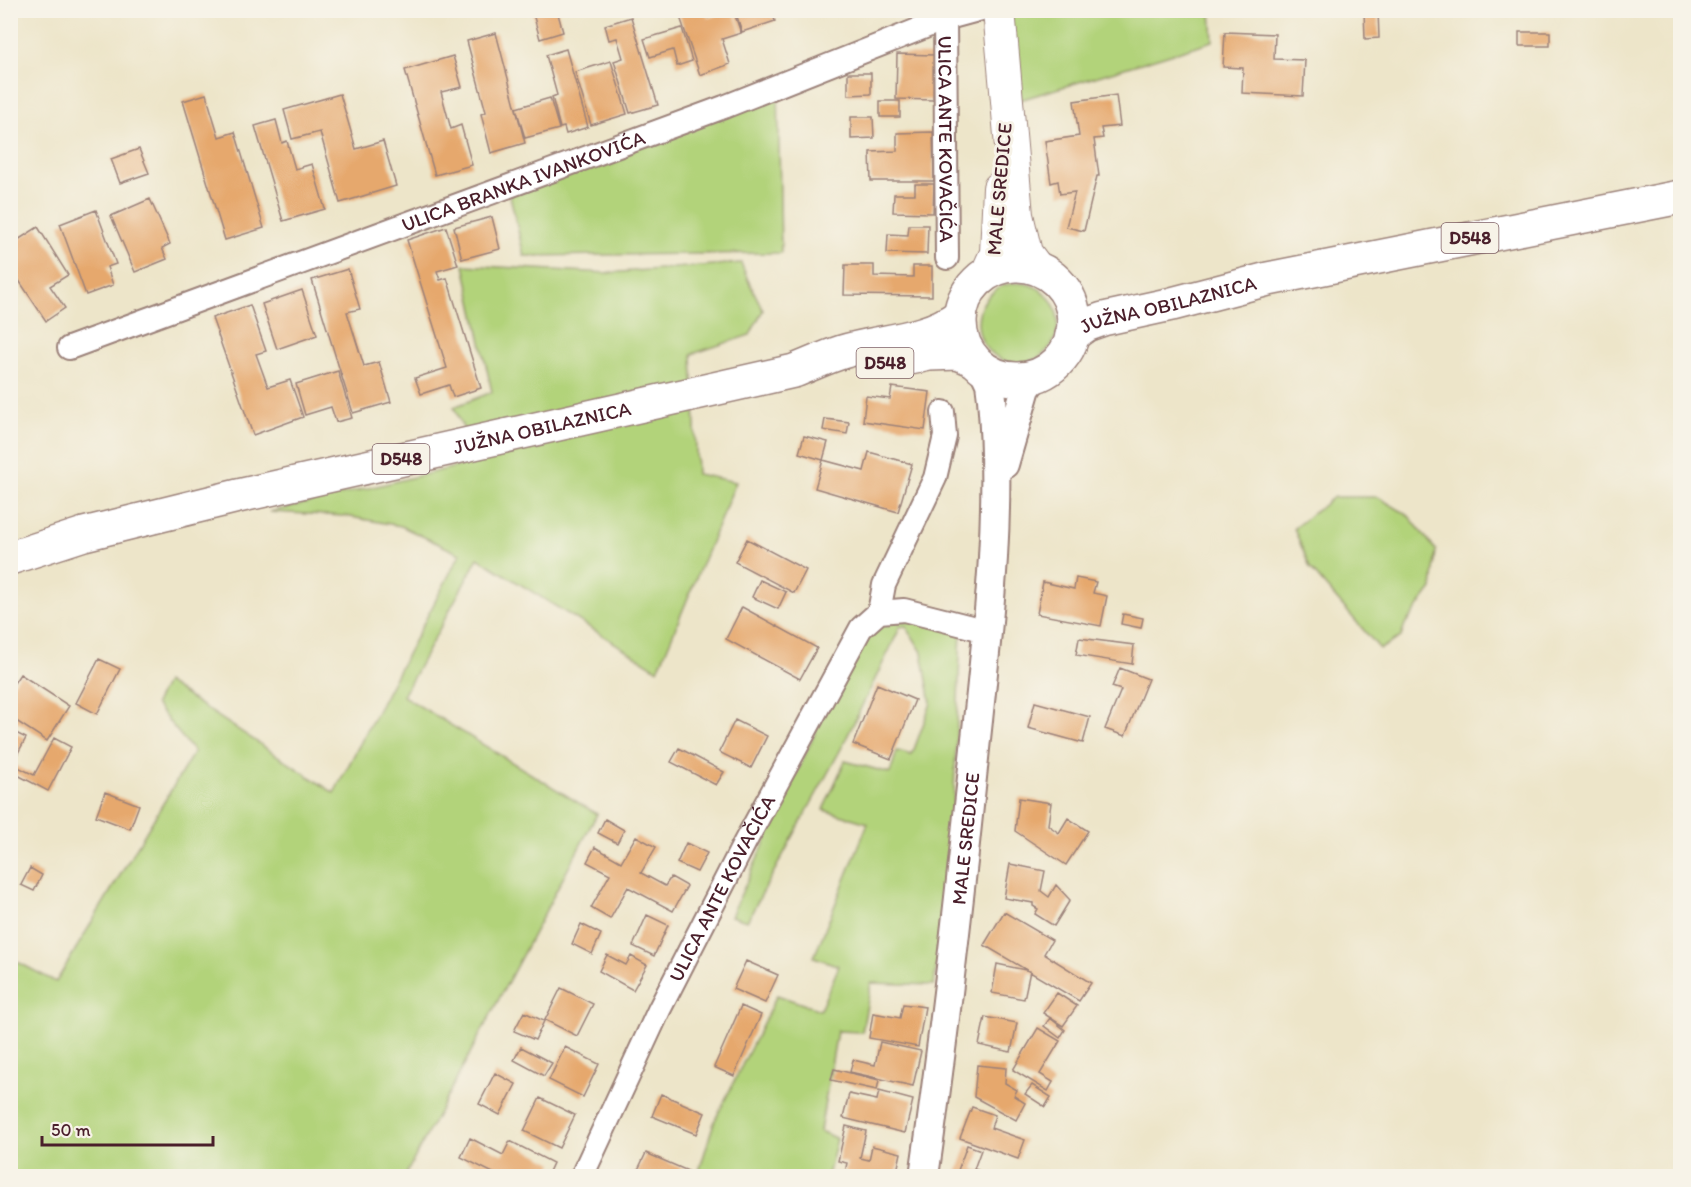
<svg xmlns="http://www.w3.org/2000/svg" width="1691" height="1187" font-family="Itim,sans-serif">
	<style>
		.green { fill: #b2d37a; stroke: #7e7952; stroke-width: 1.5 }
		.building { fill: #e6a86d }
		.lines { fill: none; stroke-linecap: round; stroke-linejoin: round }
		.minor-casing { stroke: #9c827a; stroke-width: 26 }
		.tertiary-casing { stroke: #9c827a; stroke-width: 32 }
		.secondary-casing { stroke: #9c827a; stroke-width: 34 }
		.primary-casing { stroke: #9c827a; stroke-width: 36 }
		.minor { stroke: #fff; stroke-width: 22 }
		.tertiary { stroke: #fff; stroke-width: 28 }
		.secondary { stroke: #fff; stroke-width: 32 }
		.primary { stroke: #fff; stroke-width: 33 }
		.labels { text-anchor: middle; dominant-baseline: central; stroke-width: 6; stroke-linejoin: round; paint-order: stroke }
		.shield { fill: #f7f3e8; stroke: #7e5f64; stroke-width: 1.5 }
		.shield-label { font-size: 18px; font-weight: bold; fill: #4a1f2b }
		.street-label { font-size: 20px; fill: #4a1f2b; stroke: #f7f3e8 }
	</style>
	<rect width="100%" height="100%" fill="#f7f3e8"/>
	<filter id="ink" filterUnits="userSpaceOnUse"><feTurbulence type="fractalNoise" baseFrequency=".0167" numOctaves="2"/><feDisplacementMap in="SourceGraphic" scale="12" xChannelSelector="R" yChannelSelector="G"/><feConvolveMatrix kernelMatrix="1 2 1 2 8 2 1 2 1" color-interpolation-filters="sRGB"/></filter>
	<filter id="wash" filterUnits="userSpaceOnUse"><feTurbulence type="fractalNoise" baseFrequency=".008" numOctaves="4" result="noise"/><feDisplacementMap in="SourceGraphic" scale="24" xChannelSelector="R" yChannelSelector="G"/><feGaussianBlur stdDeviation="1.35" result="paint"/><feColorMatrix in="noise" values="0 0 0 0 0 0 0 0 0 0 0 0 0 0 0 0 0 1.4 0 .05"/><feComposite in="paint" operator="in"/></filter>
	<g filter="url(#wash)">
		<rect width="100%" height="100%" fill="#ede5c9"/>
		<path class="green" d="M999 11H1211L1213 41 1007 104Z
			M778 86 781 253 524 256 508 187Z
			M741 263 748 280 763 310 750 335 692 354 697 474 736 482 658 670 478 558 403 696 597 814 405 1176H11L10 958 56 982 194 752 155 704 166 682 334 793 460 554 401 526 345 516 270 512 529 449 542 441 470 444 454 407 492 392 464 265 607 273Z
			M978 323a40 40 0 1 1 80 0a40 40 0 1 1-80 0Z
			M1334 497H1378L1408 515 1436 550 1432 589 1405 624 1401 637 1380 649 1310 568 1294 528Z
			M885 616 961 631 952 838 934 985 871 983 862 1032 837 1031 820 1131 837 1139 828 1176H703L698 1175 714 1122 777 995 820 1010 839 966 814 957 868 823 823 810 845 761 890 773 897 751 912 755 931 703 922 652 906 626 899 627 898 632 842 747 747 921 731 916 850 657Z"/>
		<g id="blocks">
			<path class="building" d="M532 10H557L563 32 540 39Z
				M705 10 708 18 733 10 741 33 722 39 730 64 700 75 678 11Z
				M735 10H771L775 21 742 32Z
				M1364 10H1378L1379 38 1365 39Z
				M631 17 658 105 630 113 614 61 623 58 617 38 609 40 605 25Z
				M682 28 692 61 677 66 673 50 650 57 644 39Z
				M1225 32 1275 34 1274 59 1305 60 1303 96 1242 93 1243 68 1223 67Z
				M1519 32H1550V46H1519Z
				M496 33 525 143 491 153 481 114 486 112 467 41Z
				M566 49 588 127 566 134 564 127 560 128 552 97 557 95 546 55Z
				M897 54 934 55 933 100 896 99Z
				M453 56 462 87 441 92 451 129 461 125 472 165 435 175 405 70Z
				M611 61 627 114 591 125 575 72Z
				M848 73H871V94L848 95Z
				M206 94 219 137 235 132 264 228 225 240 183 101Z
				M340 94 356 149 383 141 396 186 340 203 320 132 292 139 284 110Z
				M1116 95 1120 126 1101 128 1103 138 1094 139 1099 176H1097L1084 231 1066 227 1075 192 1060 194 1058 181 1051 183 1045 141 1079 136 1074 101Z
				M550 98 559 129 525 138 516 108Z
				M880 101H900V117H880Z
				M851 117H873L874 138 851 139Z
				M276 120 282 143 287 141 295 169 312 164 325 209 283 221 255 126Z
				M933 132 934 181H871L870 152 897 151V133Z
				M139 149 149 173 120 183 111 159Z
				M915 184H934L933 213 893 212 894 194H915Z
				M150 199 170 244 162 248 167 259 135 272 111 216Z
				M96 210 116 264 107 267 113 285 86 295 60 224Z
				M492 217 500 249 462 259 454 227Z
				M909 225H928L927 254 887 253 888 234 908 235Z
				M38 227 68 275 50 286 65 308 46 321 10 267V245Z
				M446 227 458 265 437 271 440 280 447 278 481 388 453 397 449 385 421 394 415 378 447 368 407 240Z
				M845 265H874V276L913 277V266H932V296L844 295Z
				M348 269 360 309 347 312 364 366 379 362 391 402 353 413 312 280Z
				M302 290 317 335 277 349 262 304Z
				M250 305 266 351 256 354 268 387 290 380 303 417 253 435 212 318Z
				M338 371 352 418 336 422 331 407 305 415 296 384Z
				M892 387 930 392 925 430 863 421 866 396 890 399Z
				M825 419 849 422 847 434 823 430Z
				M804 436 828 442 823 460 799 453Z
				M869 452 912 464 898 512 815 488 823 460 864 471Z
				M747 539 806 570 794 593 735 562Z
				M1076 578 1096 582 1093 593 1107 596 1101 626 1037 614 1043 582 1074 589Z
				M760 580 786 592 778 609 752 597Z
				M742 607 817 648 800 679 726 639Z
				M1123 614 1143 618 1141 628 1121 624Z
				M1079 638 1134 645 1132 664 1076 655Z
				M99 659 120 669 97 714 76 703Z
				M1120 668 1148 679 1125 736 1105 729 1121 690 1112 687Z
				M20 674 69 706 47 741 10 717V689Z
				M877 684 915 700 891 759 853 744Z
				M1035 702 1090 717 1083 743 1028 728Z
				M735 720 767 736 751 768 719 752Z
				M10 730 26 738 12 764 34 775 54 738 71 747 48 791 10 771Z
				M679 748 724 772 716 785 671 762Z
				M105 792 139 805 130 829 96 816Z
				M1019 798 1051 803 1048 825 1059 833 1068 818 1088 831 1066 865 1015 831Z
				M605 819 624 830 617 843 598 833Z
				M636 836 656 847 641 873 665 886 671 877 687 886 673 911 628 887 610 919 591 908 610 874 587 862 595 847 621 862Z
				M686 843 707 853 697 872 677 863Z
				M1010 864 1045 871 1041 891 1049 897 1056 885 1070 900 1054 926 1035 914 1038 909 1033 906V903L1004 898Z
				M30 868 42 875 34 891 21 885Z
				M1004 912 1052 940 1044 954 1091 983 1079 1001 984 945Z
				M647 915 668 925 654 956 633 946Z
				M581 924 601 934 592 954 572 944Z
				M607 955 626 965 631 956 647 965 633 990 599 971Z
				M746 961 778 975 765 1003 733 989Z
				M997 964 1030 971 1024 999 992 993Z
				M561 988 593 1004 577 1036 545 1020Z
				M1057 993 1077 1006 1063 1026 1043 1013Z
				M903 1004 925 1007 918 1047 869 1038 873 1013 900 1018Z
				M741 1006 761 1015 734 1076 714 1067Z
				M524 1012 544 1021 535 1040 514 1031Z
				M985 1017 1017 1023 1011 1052 979 1045Z
				M1050 1018 1065 1030 1060 1038 1044 1026Z
				M1038 1028 1060 1041 1040 1074 1053 1082 1048 1091 1013 1070Z
				M880 1042 921 1051 913 1086 850 1072 853 1060 875 1065Z
				M521 1047 552 1063 544 1076 514 1060Z
				M565 1047 599 1064 583 1097 549 1080Z
				M977 1065 1006 1068 1005 1083 1017 1090 1014 1096 1025 1103 1016 1120 974 1097Z
				M834 1069 879 1080 877 1090 831 1080Z
				M495 1073 516 1084 500 1115 479 1104Z
				M1032 1085 1051 1097 1045 1107 1025 1094Z
				M879 1091 913 1100 905 1133 843 1118 849 1094 877 1100Z
				M661 1094 705 1113 696 1134 652 1116Z
				M540 1098 575 1115 559 1148 524 1131Z
				M972 1107 995 1115 991 1128 1025 1140 1018 1159 960 1138Z
				M846 1126 866 1131 860 1158 869 1160 872 1146 901 1153 896 1176H864L845 1172 847 1163 838 1161Z
				M470 1138 503 1155 510 1141 553 1163 547 1176H499L461 1157Z
				M967 1145 981 1150 974 1169 995 1176H956Z
				M646 1153 695 1174 693 1176H635Z"/>
		</g>
	</g>
	<g filter="url(#ink)">
		<use href="#blocks" fill-opacity="0" stroke="#9c827a" stroke-width="1.5"/>
		<g class="lines">
			<g class="minor-casing">
				<g id="minor">
					<path id="s1" d="M945 19 947 258"/>
					<path id="s2" d="M69 348 724 107 945 19 978 10"/>
					<path d="M879 612 884 585 935 478 945 436 943 412"/>
					<path id="s3" d="M582 1176 659 1010 745 842 861 628 879 612 904 610 987 631"/>
				</g>
			</g>
			<g class="tertiary-casing">
				<g id="tertiary">
					<path d="M1004 464 1026 388 1035 376"/>
					<path id="s4" d="M924 1176C945 1031 961 885 976 739 988 627 1002 512 992 399L990 383 983 368"/>
				</g>
			</g>
			<g class="secondary-casing">
				<path id="secondary" d="M999 10 1017 215 1026 253 1038 269
					M987 273 996 253 999 188"/>
			</g>
			<g class="primary-casing">
				<g id="primary">
					<circle cx="1017" cy="322" r="57"/>
					<path id="s5" d="M1072 335 1086 325 1103 319 1172 304 1268 279 1680 197"/>
					<path d="M891 362 929 354 958 353 974 360"/>
					<path id="s6" d="M10 558 84 534 238 496 794 371C810 365 826 357 842 352 881 340 926 341 960 315"/>
				</g>
			</g>
			<use href="#minor" class="minor"/>
			<use href="#tertiary" class="tertiary"/>
			<use href="#secondary" class="secondary"/>
			<use href="#primary" class="primary"/>
		</g>
	</g>
	<g class="labels">
		<g class="shield">
			<rect x="1441.5" y="223" width="57" height="30" rx="4.5"/>
			<rect x="856.5" y="348" width="57" height="30" rx="4.5"/>
			<rect x="372.5" y="444" width="57" height="30" rx="4.5"/>
		</g>
		<g class="shield-label">
			<text x="1470" y="238">D548</text>
			<text x="885" y="363">D548</text>
			<text x="401" y="459">D548</text>
		</g>
		<g class="street-label">
			<text stroke="none"><textPath href="#s1" startOffset="120">ULICA ANTE KOVAČIĆA</textPath></text>
			<text stroke="none"><textPath href="#s2" startOffset="484">ULICA BRANKA IVANKOVIĆA</textPath></text>
			<text transform="translate(999 189) rotate(-85)">MALE SREDICE</text>
			<text stroke="none"><textPath href="#s5" startOffset="102">JUŽNA OBILAZNICA</textPath></text>
			<text stroke="none"><textPath href="#s6" startOffset="548">JUŽNA OBILAZNICA</textPath></text>
			<text stroke="none"><textPath href="#s4" startOffset="340">MALE SREDICE</textPath></text>
			<text stroke="none"><textPath href="#s3" startOffset="320">ULICA ANTE KOVAČIĆA</textPath></text>
		</g>
	</g>
	<rect width="1691" height="1187" fill="none" stroke="#f7f3e8" stroke-width="36"/>
	<path d="M42 1136v9h171v-9" fill="none" stroke="#4a1f2b" stroke-width="3"/>
	<text x="51" y="1136" font-size="18" fill="#4a1f2b" stroke="#f7f3e8" stroke-width="4.5" paint-order="stroke">50 m</text>
</svg>
